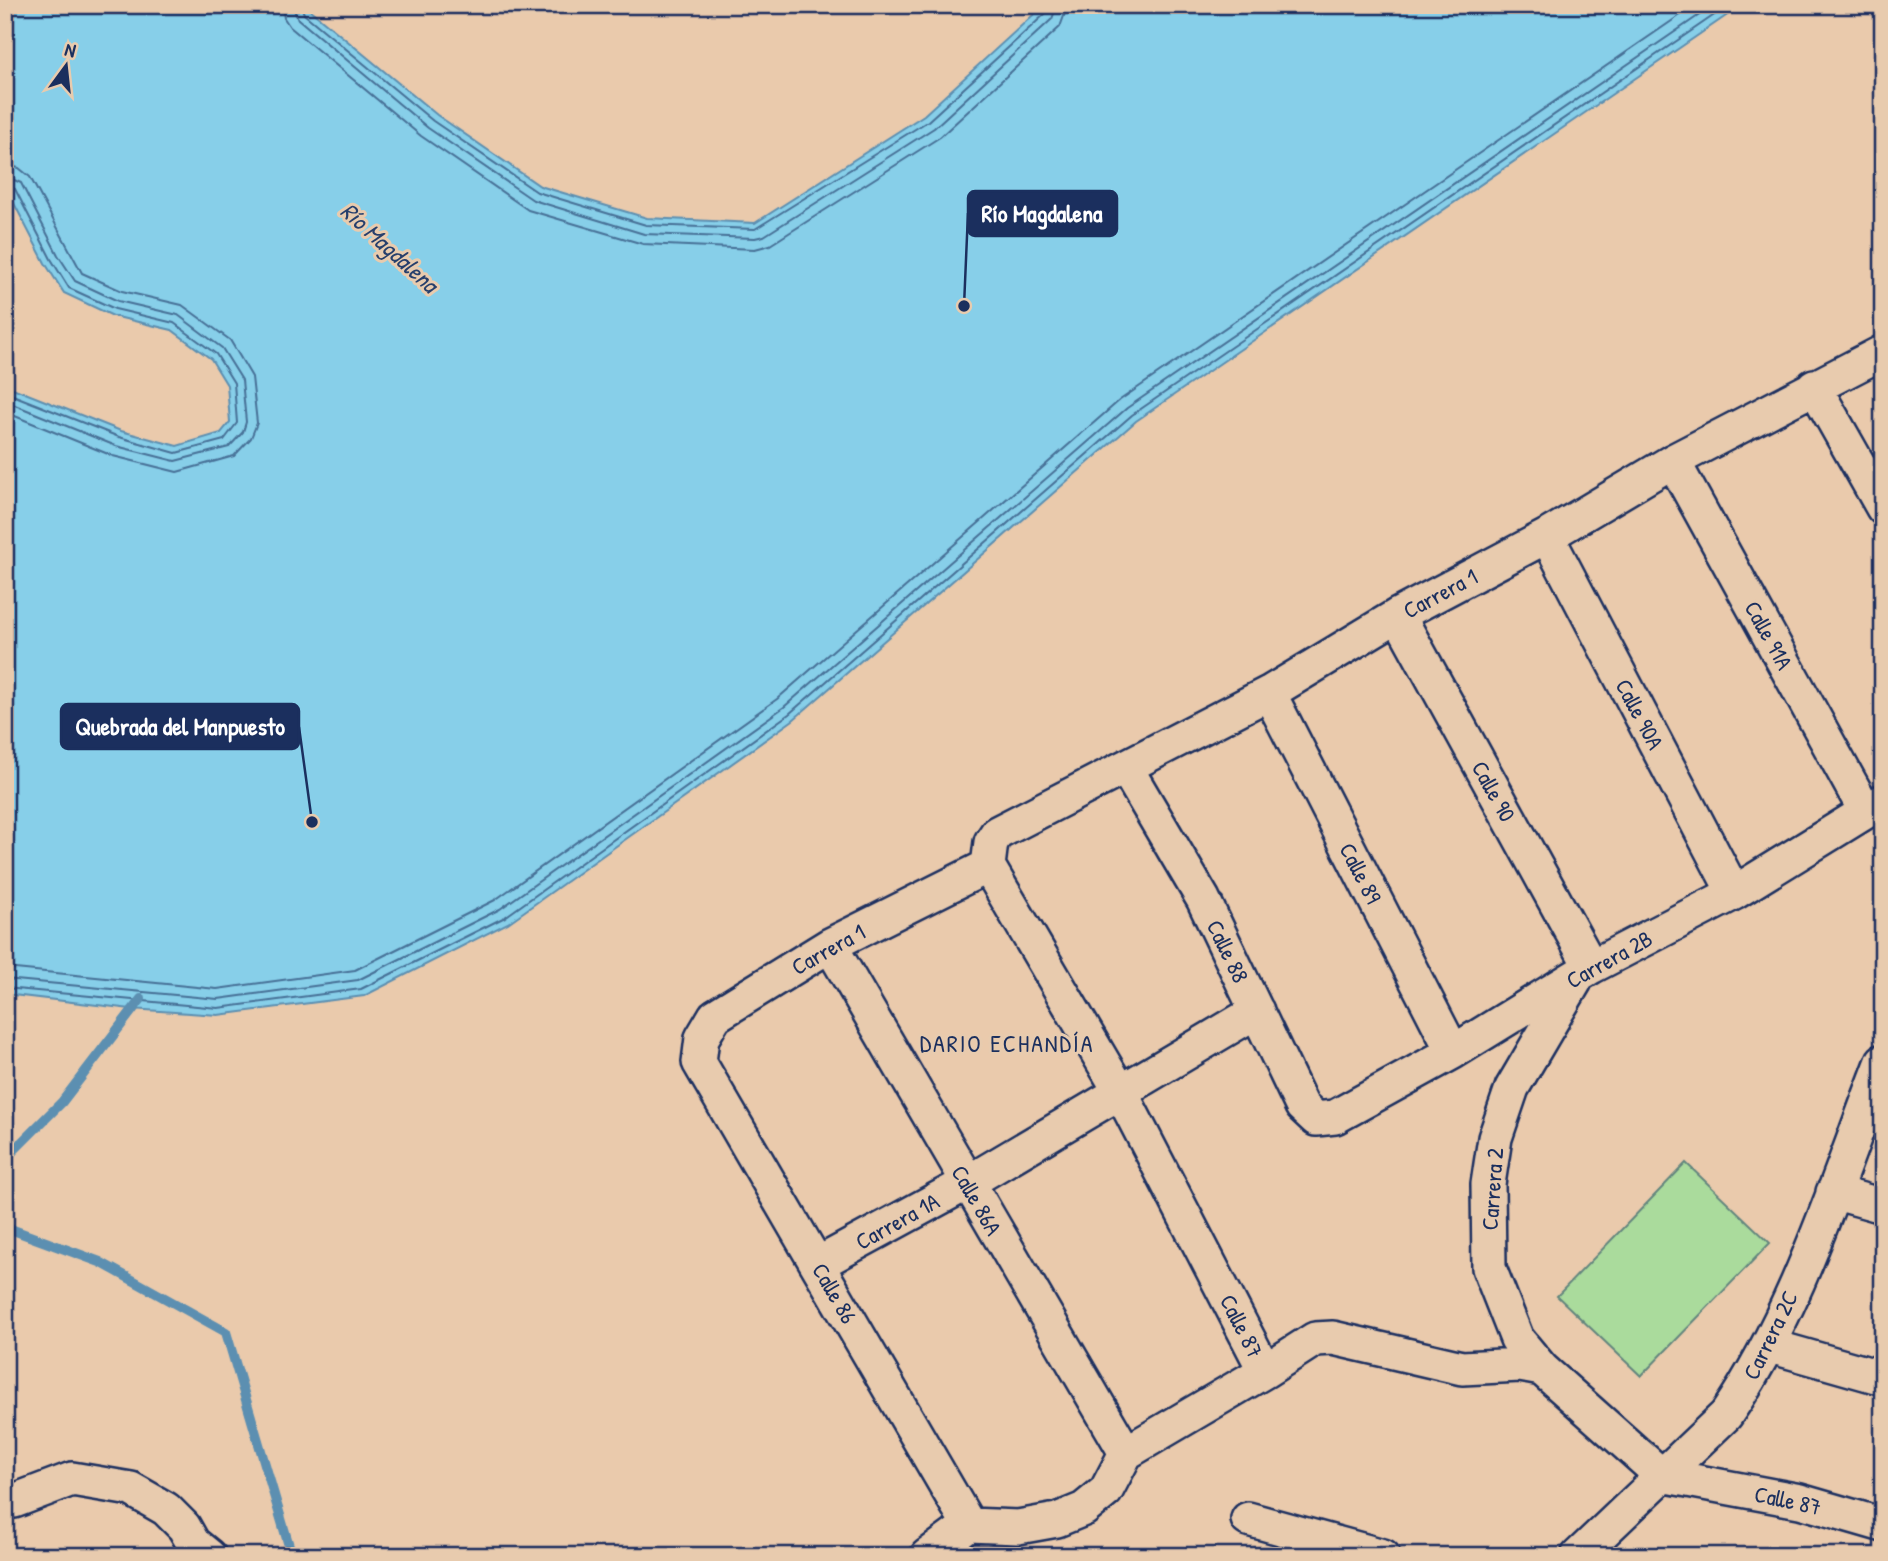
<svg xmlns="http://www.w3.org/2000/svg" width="1888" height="1561" font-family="'Patrick Hand',sans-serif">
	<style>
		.green { fill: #aadb9c; stroke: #62857d; stroke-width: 2 }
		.water { fill: #87cfe9; stroke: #5c8fb1; stroke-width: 2 }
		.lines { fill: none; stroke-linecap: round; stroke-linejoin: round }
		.shore { stroke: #466f96; stroke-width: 2 }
		.stream { stroke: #5c8fb1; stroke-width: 10 }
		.street-casing { stroke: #1b2f5e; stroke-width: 38 }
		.street { stroke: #e8cbae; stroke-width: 33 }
		.labels { text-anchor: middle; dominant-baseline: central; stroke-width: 6; stroke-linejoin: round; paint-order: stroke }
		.street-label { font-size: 23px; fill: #1b2f5e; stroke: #e8cbae }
		.water-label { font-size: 24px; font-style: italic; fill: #263f6c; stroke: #e8cbae }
		.neighbourhood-label { font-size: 24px; letter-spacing: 2px; fill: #1b2f5e; stroke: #e8cbae }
		.leader { fill: none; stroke: #1b2f5e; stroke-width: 2.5 }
		.callout-dot { fill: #1b2f5e; stroke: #e8cbae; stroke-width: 2.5 }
		.callout { fill: #1b2f5e; stroke: #1b2f5e; stroke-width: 2.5 }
		.callout-label { font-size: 24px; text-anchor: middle; font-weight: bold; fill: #fff }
	</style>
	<rect width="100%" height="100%" fill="#eacaac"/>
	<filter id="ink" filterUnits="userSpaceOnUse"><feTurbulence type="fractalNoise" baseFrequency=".0143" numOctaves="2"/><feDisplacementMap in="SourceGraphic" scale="14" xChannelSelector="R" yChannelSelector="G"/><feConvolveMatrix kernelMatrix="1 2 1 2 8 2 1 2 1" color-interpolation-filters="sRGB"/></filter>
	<g filter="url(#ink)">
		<path class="green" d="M1686 1163 1770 1243 1641 1376 1557 1296Z"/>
		<path class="water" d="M5 5H304L437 115 540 186 647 218 755 223 924 115 1044 5H1742L1136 421 793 720 508 923 364 996 218 1015 131 1009 5 994V385L121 431 177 446 221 433 230 422 227 385 211 359 172 330 113 316 64 293 45 263 5 186Z"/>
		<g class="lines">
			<path class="shore" d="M282 5 284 18 290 27 421 136 528 210 643 244 755 249 770 245 940 137 1060 27 1068 5
				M292 5 298 19 428 128 533 200 644 234 755 238 764 236 934 128 1052 19 1057 5
				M301 5 304 14 433 121 537 192 646 225 755 229 928 121 1046 13 1048 5
				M5 165 19 168 30 177 82 273 122 291 182 305 230 340 252 377 257 423 251 438 234 456 177 472 113 456 5 412
				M5 176 21 183 58 255 75 281 118 301 178 315 222 348 242 380 246 422 243 432 229 447 175 461 116 446 5 401
				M5 185 15 189 51 259 69 288 115 309 174 323 216 354 234 383 237 423 224 440 176 453 119 437 5 392
				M5 968 217 989 355 970 495 900 777 699 1120 400 1695 5
				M5 979 218 999 358 980 500 909 784 707 1127 408 1714 5
				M5 988 218 1008 361 989 505 917 789 714 1132 415 1729 5"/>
			<path class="stream" d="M5 1159 62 1102 141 999
				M5 1227 100 1262 226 1332 292 1556"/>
			<g class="street-casing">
				<path id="street" d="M1883 352 1673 461 1547 536 1398 615 1269 693 997 833 991 842 988 866 1120 1091 1265 1371 1315 1339 1333 1338 1462 1368 1520 1365 1542 1369 1661 1475 1800 1501 1883 1525
					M1814 386 1883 508
					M1673 461 1865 810
					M1547 536 1734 893
					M1398 615 1591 967
					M1269 693 1453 1052
					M1126 768 1203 899 1302 1106 1316 1119 1335 1117 1453 1052 1591 967 1734 893 1883 801
					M830 945 1126 1453
					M1833 1192 1883 1206
					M818 1264 967 1183 1257 1011
					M1770 1346 1883 1378
					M1542 1369 1517 1339 1489 1268 1488 1184 1495 1138 1512 1088 1575 981
					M5 1498 14 1501 72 1479 131 1489 166 1509 184 1527 193 1543 209 1556
					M1248 1519 1383 1556
					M969 1525 699 1062 702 1038 715 1016 830 945 988 866
					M969 1525 1018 1527 1057 1520 1084 1509 1106 1491 1126 1453 1265 1371
					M927 1556 969 1525
					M1578 1556 1726 1415C1798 1310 1837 1179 1883 1061"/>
			</g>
			<use href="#street" class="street"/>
		</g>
	</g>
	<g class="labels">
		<g class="street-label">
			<text transform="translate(1440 593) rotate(-28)">Carrera 1</text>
			<text transform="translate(1769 635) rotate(61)">Calle 91A</text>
			<text transform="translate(1640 714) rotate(62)">Calle 90A</text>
			<text transform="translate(1494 791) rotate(61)">Calle 90</text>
			<text transform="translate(1361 873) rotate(63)">Calle 89</text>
			<text transform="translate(828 949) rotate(-29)">Carrera 1</text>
			<text transform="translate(1228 951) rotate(64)">Calle 88</text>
			<text transform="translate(1609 959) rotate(-29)">Carrera 2B</text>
			<text transform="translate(1492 1189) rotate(-86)">Carrera 2</text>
			<text transform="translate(977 1200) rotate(60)">Calle 86A</text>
			<text transform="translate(897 1221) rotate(-29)">Carrera 1A</text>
			<text transform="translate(835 1293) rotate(60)">Calle 86</text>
			<text transform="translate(1242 1326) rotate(63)">Calle 87</text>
			<text transform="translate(1770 1335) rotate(-64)">Carrera 2C</text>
			<text transform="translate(1788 1500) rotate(12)">Calle 87</text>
		</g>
		<g class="water-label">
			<text transform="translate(390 247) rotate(42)">Río Magdalena</text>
		</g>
		<g class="neighbourhood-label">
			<text x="1007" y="1043">DARIO ECHANDÍA</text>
		</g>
	</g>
	<path class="leader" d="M964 306L968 213M312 822L299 727"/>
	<g class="callout-dot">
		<circle cx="964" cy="306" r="7"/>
		<circle cx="312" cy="822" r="7"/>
	</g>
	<g class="callout">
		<rect x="968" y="191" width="149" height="45" rx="7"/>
		<rect x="61" y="704" width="238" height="45" rx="7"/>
	</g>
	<g class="callout-label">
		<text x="1042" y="222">Río Magdalena</text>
		<text x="180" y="735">Quebrada del Manpuesto</text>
	</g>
	<rect width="1888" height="1561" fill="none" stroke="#e8cbae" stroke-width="28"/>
	<rect x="14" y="14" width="1860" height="1533" fill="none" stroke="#1b2f5e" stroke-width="2.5" filter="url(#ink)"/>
	<g transform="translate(66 66) rotate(15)" stroke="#e8cbae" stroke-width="5" paint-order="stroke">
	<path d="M0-5L12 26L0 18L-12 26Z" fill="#1b2f5e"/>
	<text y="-10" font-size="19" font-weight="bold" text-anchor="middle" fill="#1b2f5e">N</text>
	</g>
</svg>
